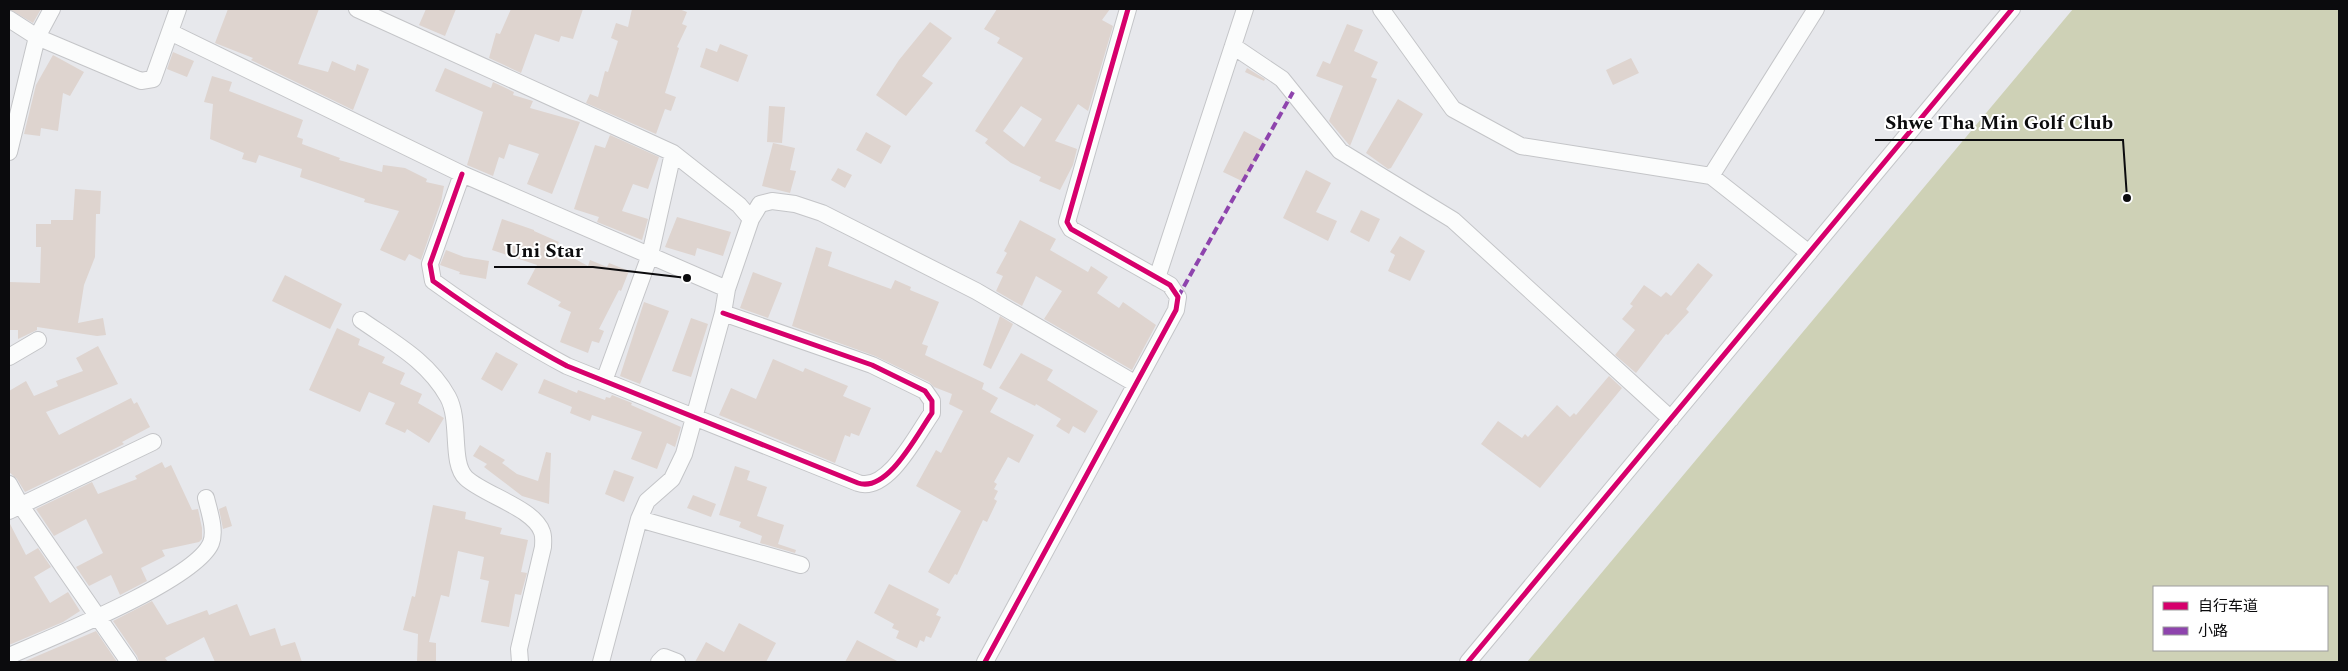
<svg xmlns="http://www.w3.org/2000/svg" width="2348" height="671" font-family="Spectral,'Noto Sans SC',serif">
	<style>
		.green { fill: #ced1b6; fill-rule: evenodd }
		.building { fill: #ded4cf; fill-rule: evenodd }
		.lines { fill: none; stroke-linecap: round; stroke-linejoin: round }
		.minor-casing { stroke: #c4c5c8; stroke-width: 18 }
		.minor { stroke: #fbfcfc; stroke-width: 16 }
		.quiet { stroke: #8e44ad; stroke-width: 4; stroke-dasharray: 8 4; stroke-linecap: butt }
		.cycleway-casing { stroke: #fff; stroke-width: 8 }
		.cycleway { stroke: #d6006c; stroke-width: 5 }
		.leader { fill: none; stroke: #0b0b0d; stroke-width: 2 }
		.callout-dot { fill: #0b0b0d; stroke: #fff; stroke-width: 2 }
		.callout-label { font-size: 20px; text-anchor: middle; font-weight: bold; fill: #0b0b0d; stroke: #fff; stroke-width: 4; stroke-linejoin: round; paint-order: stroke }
	</style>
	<rect width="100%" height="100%" fill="#e7e8ec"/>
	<path class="green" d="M2073 9H2339V662H1527ZM2154 587H2327V650H2154Z"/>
	<path class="building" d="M9 9H41L33 23Z
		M228 9H319L298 64 328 72 332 61 355 71 357 64 369 69 353 110 251 60 253 58 215 43Z
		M426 9H456L445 36 419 25Z
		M511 9H583L573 39 561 36 559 42 535 34 521 73 489 58 496 33 500 34Z
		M632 9H679L687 12 682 24 687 26 677 47 679 48 665 93 676 97 671 111 665 109 656 134 586 103 590 94 598 97 605 71 608 72 618 41 611 38 616 23 628 27Z
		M997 9H1110L1102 20 1113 26 1088 111 1078 104 1055 141 1077 149 1073 165 1060 190 1039 181 1041 177 1011 163 985 143 988 139 975 131 1023 58 997 43 1000 38 984 29ZM1021 106 1042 119 1024 147 1003 131Z
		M930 22 952 38 922 76 933 83 906 116 876 95 899 60Z
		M1347 24 1363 30 1354 51 1378 62 1371 77 1377 79 1350 146 1329 121 1343 86 1316 76 1323 61 1330 64Z
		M720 44 748 55 738 82 700 67 706 48 717 52Z
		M173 52 194 61 187 77 167 69Z
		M53 55 84 72 70 96 63 93 58 131 41 128 40 136 24 134 36 85Z
		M1631 58 1639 73 1613 85 1606 70Z
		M445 68 491 88 493 82 514 92 513 95 533 101 530 108 580 122 552 194 527 184 539 154 509 144 504 159 499 157 493 176 467 165 483 112 435 91Z
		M1247 68 1265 79 1264 81 1245 72Z
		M212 76 232 82 229 91 303 120 297 137 303 139 302 144 340 158 339 160 382 172 383 165 405 168 427 179 426 182 444 186 441 202 421 260 409 254 405 261 380 250 399 211 364 202 365 199 300 177 302 169 259 155 256 163 242 159 244 153 210 139 213 104 204 102Z
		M1398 99 1423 114 1391 168 1388 169 1366 153Z
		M769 106 785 107 782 143 767 142Z
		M1244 131 1265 142 1244 182 1223 172Z
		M866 132 891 146 881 164 856 150Z
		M610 135 659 157 648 189 633 184 622 211 648 219 642 240 597 222 599 217 574 209 595 145 605 148Z
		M773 143 795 148 790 170 796 171 790 193 762 186Z
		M838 168 852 175 845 188 831 180Z
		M1306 170 1331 183 1316 212 1337 221 1328 241 1283 218Z
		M75 189 101 191 100 214H96L95 257 84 285 78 323 103 318 106 335 97 336 37 327V330L18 339V330H9V282L40 283 41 247H36V224H51V220H73Z
		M1361 210 1380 219 1369 242 1350 232Z
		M677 217 731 232 723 256 697 248 695 256 665 247Z
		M502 219 534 230V231L559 242 555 248 588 266 590 260 607 267 609 263 629 271 621 291 619 290 599 329 604 331 599 343 592 341 588 353 560 342 571 312 558 306 561 302 527 284 537 265 492 250Z
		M1020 220 1056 239 1050 250 1088 272 1091 266 1108 277 1097 293 1119 308 1123 302 1156 325 1132 370 1044 319 1062 291 1036 276 1022 306 996 291 1003 276 996 273 1007 253 1004 251Z
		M1400 236 1425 251 1410 281 1388 271 1395 255 1390 252Z
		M816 247 832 252 828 266 891 289 895 280 911 287 910 290 939 302 922 344 928 346 925 355 984 383 982 389 998 398 990 412 1034 435 1019 463 1008 457 994 482 997 484 994 489 998 491 994 499 997 501 987 522 983 520 957 575 955 574 949 584 928 572 961 511 916 486 936 450 941 453 963 411 949 404 952 394 934 387 929 382 875 356 792 326Z
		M446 250 464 257 489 261 486 279 459 274 460 272 440 265Z
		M1698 263 1713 275 1686 309 1689 312 1668 335 1666 334 1636 373 1615 355 1635 330 1622 319 1633 306 1630 304 1644 285 1661 297 1666 292 1671 296Z
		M753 272 782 283 768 318 740 308Z
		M285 275 342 304 330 329 272 301Z
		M644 302 669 311 640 384 620 376Z
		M1000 316 1013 324 991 369 983 365Z
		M691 318 708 324 691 377 672 371Z
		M337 328 360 339 358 345 385 357 382 363 405 373 400 384 422 394 418 403 444 418 429 443 407 429 405 433 385 424 395 403 369 392 360 412 309 390Z
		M98 346 118 384 46 412 59 435 131 398 134 404 137 402 150 427 122 442 124 444 110 451 25 492 17 479 9 472V391L26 381 34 396 58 386 56 381 83 371 76 358Z
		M496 352 518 364 502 391 481 379Z
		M1021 353 1053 370 1047 380 1098 411 1085 433 1073 426 1069 434 1056 426 1061 419 1036 404 1035 406 999 388Z
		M773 359 803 372 805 368 848 386 843 396 871 408 859 436 851 433 850 437 845 435 835 463 719 415 731 388 756 399Z
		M1609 376 1622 388 1540 488 1481 444 1498 421 1522 438 1525 434 1528 437 1557 405 1570 417 1574 413 1576 415Z
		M544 379 577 393 578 390 605 400 606 397 610 398 612 395 632 403 631 405 681 427 675 447 667 443 657 469 631 459 642 432 592 415 590 421 570 413 572 407 538 393Z
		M480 445 505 460 502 463 517 474 538 481 546 452 551 453 549 504 522 496 484 467 487 464 473 456Z
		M162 462 165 468 171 465 192 510 198 509 202 528V539L199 542 162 550 165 556 141 568 147 581 120 595 111 575 89 586 76 567 103 553 86 519 54 536 36 509 92 482 98 494 137 479 135 476Z
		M735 466 750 471 747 480 767 487 757 516 784 525 778 544 796 550 795 553 760 543 762 536 739 527 741 522 719 515Z
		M614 470 634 477 624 502 605 494Z
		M693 495 716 504 711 517 687 508Z
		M433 505 466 512 465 519 502 528 500 534 528 540 521 572 527 573 521 595 515 594 509 627 481 622 489 581 480 579 484 557 458 551 449 597 441 595 429 642 436 643V662H417L418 634 403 630 412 596 415 597Z
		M226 506 232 526 223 529 219 509Z
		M9 522 26 555 38 548 51 567 34 577 50 603 68 592 80 611 63 622 9 645Z
		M889 584 939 609 936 615 941 617 931 638 926 636 924 642 920 640 917 648 896 638 899 631 892 628 894 624 874 613Z
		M152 601 167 625 207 610 209 615 237 604 250 636 275 628 281 646 295 642 302 662H215L204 637 165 658 168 662H139L137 656 113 621Z
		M739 623 776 643 766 662H695L706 642 724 652Z
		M96 631 117 662H23Z
		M857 640 899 662H845Z"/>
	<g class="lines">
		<g class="minor-casing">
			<path id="minor" d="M357 9 673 153 739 205 751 219 727 289 723 313 684 454 672 479 647 501 639 519 601 662
				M1381 9 1453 109 1521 146 1711 176 1809 253
				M9 19 37 37 141 81 153 79 178 9
				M170 32 462 174 727 289
				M1233 46 1282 79 1340 151 1453 220 1671 419
				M9 152 37 37 52 9
				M462 174 430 264 433 281C476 312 520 341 567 366L858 483C888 493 917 434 932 413V401L925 391 872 365 723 313
				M1711 176 1816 9
				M751 219 760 204 772 201 795 204 822 213 976 291 1136 384
				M1157 278 1245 9
				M361 320C394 343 428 361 448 397 461 421 450 463 466 478 484 495 534 508 542 532 544 537 543 543 543 547L519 649 520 662
				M9 357 38 340
				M604 381 650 255 673 153
				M9 484 21 506 129 662
				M9 511 153 442
				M639 519 801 565
				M9 656C50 638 196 580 211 543 216 530 209 511 206 498
				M659 662 664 657 677 662
				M985 662 1176 310 1178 297 1170 285 1071 229 1067 222 1128 9
				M1468 662 2012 9"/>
		</g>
		<use href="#minor" class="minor"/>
		<path class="quiet" d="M1178 297 1293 92"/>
		<g class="cycleway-casing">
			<path id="cycleway" d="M462 174 430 264 433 281C476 312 520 341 567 366L858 483C888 493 917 434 932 413V401L925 391 872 365 723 313
				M985 662 1176 310 1178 297 1170 285 1071 229 1067 222 1128 9
				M1468 662 2012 9"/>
		</g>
		<use href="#cycleway" class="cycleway"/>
	</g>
	<path class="leader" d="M2127 198L2123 140H1875M687 278L593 267H494"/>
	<g class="callout-dot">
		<circle cx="2127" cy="198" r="5"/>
		<circle cx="687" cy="278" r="5"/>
	</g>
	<g class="callout-label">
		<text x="1999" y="129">Shwe Tha Min Golf Club</text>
		<text x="544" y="257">Uni Star</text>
	</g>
	<rect width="2348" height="671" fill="none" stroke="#0b0b0d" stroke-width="20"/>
	<rect x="2153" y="586" width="175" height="65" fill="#ffffff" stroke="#9d9d9e"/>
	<rect x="2163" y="602" width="25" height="8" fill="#d6006c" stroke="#9d9d9e"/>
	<text x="2198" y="611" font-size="15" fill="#0b0b0d">自行车道</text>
	<rect x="2163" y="627" width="25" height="8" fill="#8e44ad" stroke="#9d9d9e"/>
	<text x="2198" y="636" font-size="15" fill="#0b0b0d">小路</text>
</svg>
